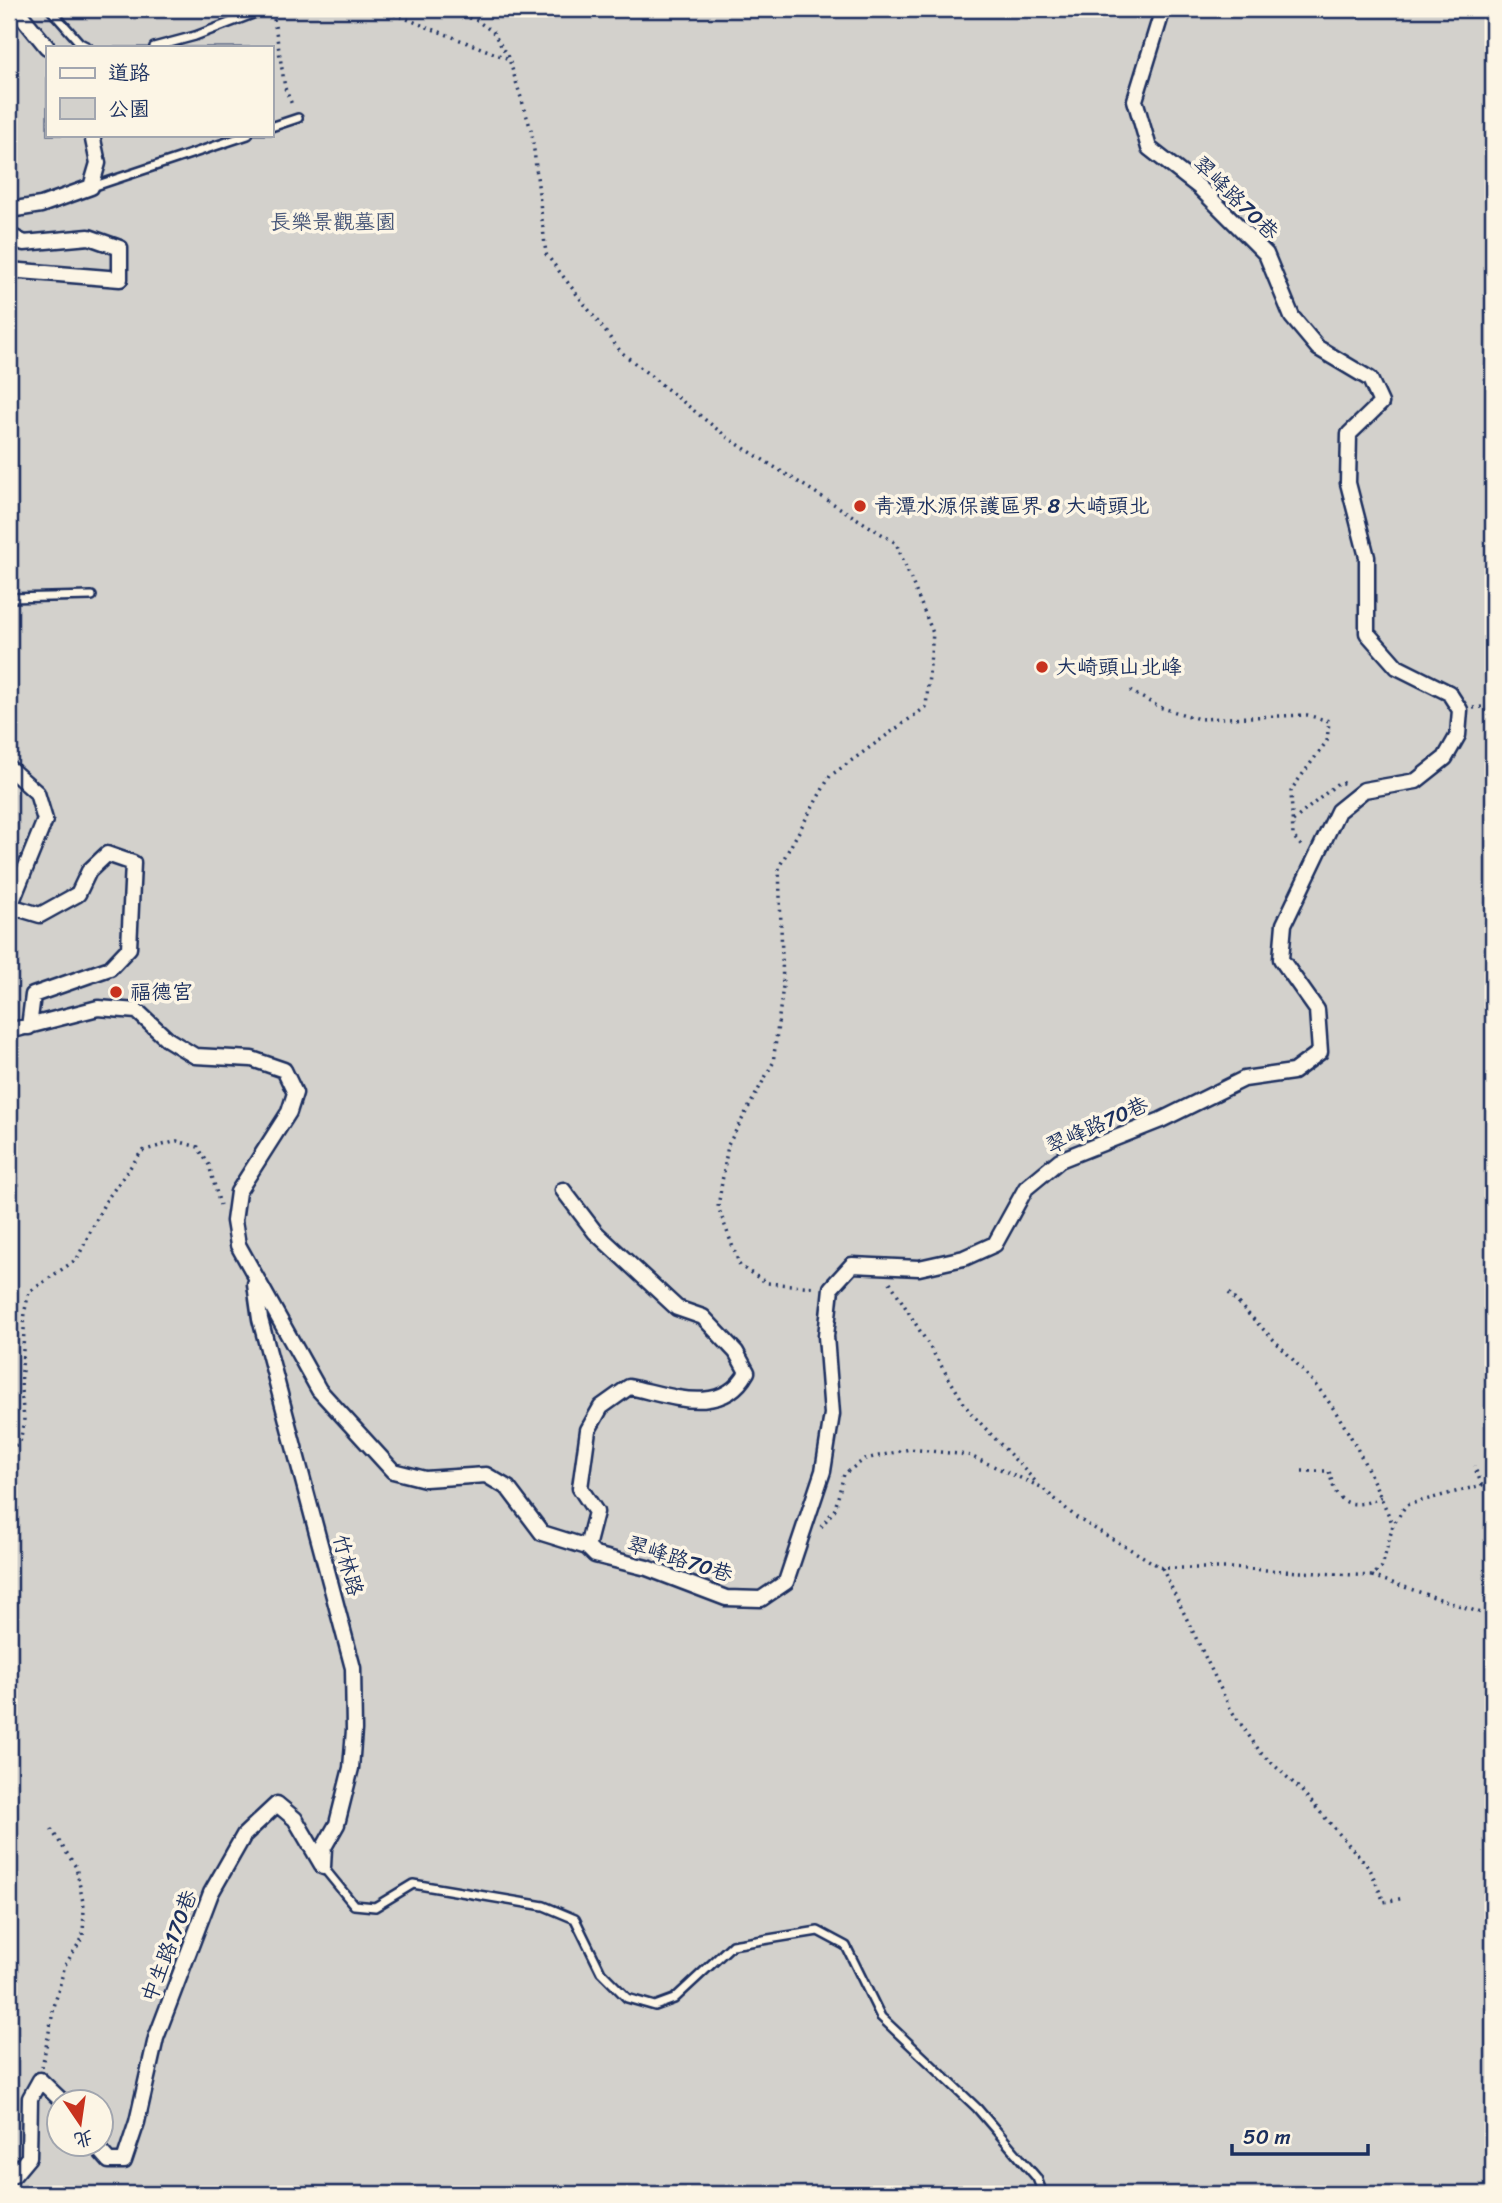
<svg xmlns="http://www.w3.org/2000/svg" width="1502" height="2203" font-family="Sriracha,'LXGW WenKai TC',sans-serif">
	<style>
		.green { fill: #d3d1cc; stroke: #778095; stroke-width: 2; fill-rule: evenodd }
		.lines { fill: none; stroke-linecap: round; stroke-linejoin: round }
		.lane-casing { stroke: #1b2f5e; stroke-width: 12 }
		.street-casing { stroke: #1b2f5e; stroke-width: 19 }
		.path { stroke: #1b2f5e; stroke-width: 3.5; stroke-dasharray: 2 5; stroke-linecap: butt }
		.lane { stroke: #fcf5e5; stroke-width: 7 }
		.street { stroke: #fcf5e5; stroke-width: 14 }
		.poi-dot { fill: #c8321e; stroke: #fcf5e5; stroke-width: 2.5 }
		.labels { text-anchor: middle; dominant-baseline: central; stroke-width: 7; stroke-linejoin: round; paint-order: stroke }
		.street-label { font-size: 21px; fill: #1b2f5e; stroke: #fcf5e5 }
		.park-label { font-size: 21px; fill: #49587a; stroke: #fcf5e5 }
		.poi-label { font-size: 21px; fill: #1b2f5e; stroke: #fcf5e5; text-anchor: start }
	</style>
	<rect width="100%" height="100%" fill="#f3ede0"/>
	<filter id="ink" filterUnits="userSpaceOnUse"><feTurbulence type="fractalNoise" baseFrequency=".0143" numOctaves="2"/><feDisplacementMap in="SourceGraphic" scale="14" xChannelSelector="R" yChannelSelector="G"/><feConvolveMatrix kernelMatrix="1 2 1 2 8 2 1 2 1" color-interpolation-filters="sRGB"/></filter>
	<g filter="url(#ink)">
		<path class="green" d="M9 9H1493V2194H9ZM47 47H271V135H47ZM60 2102H102V2144H60Z"/>
		<g class="lines">
			<g class="lane-casing">
				<path id="lane" d="M50 9 80 43 88 47
					M154 47 195 36 266 9
					M271 127 298 118
					M92 187 248 135
					M9 598 92 596
					M323 1867 354 1905 375 1907 413 1884 544 1906 575 1919 601 1972 627 1998 655 2006 674 1999 732 1945 818 1931 846 1946 881 2017 977 2108 1037 2178 1043 2194"/>
			</g>
			<g class="street-casing">
				<path id="street" d="M16 9 47 47
					M9 210 41 205 91 187 98 163 92 135
					M9 235 24 243 89 237 120 248V279L9 270
					M9 768 37 793 45 820 10 906 40 915 78 894 89 871 107 854 133 863 129 948 110 968 33 995 29 1027
					M9 1031 98 1008 137 1011 167 1039 195 1056 252 1059 284 1070 295 1093 289 1112 238 1192 234 1221 238 1245 319 1390 393 1471 425 1479 486 1475 508 1488 542 1533 587 1547 595 1555 647 1568 726 1598 761 1599 786 1582 823 1471 832 1414 826 1336 831 1288 852 1265 919 1268 964 1258 995 1244 1026 1188 1060 1160 1161 1120 1244 1079 1293 1072 1320 1052 1317 1010 1281 959 1284 924 1338 811 1364 790 1416 781 1445 758 1458 735 1460 710 1449 693 1397 667 1367 633V557L1348 483 1349 434 1381 403 1370 379 1318 348 1292 317 1266 254 1199 187 1149 148 1135 100 1163 9
					M563 1190 595 1232 677 1308 703 1317 736 1352 747 1372C722 1418 669 1395 629 1387L601 1407 588 1430 580 1488 596 1512 587 1547
					M255 1284 260 1319 353 1668 354 1730 351 1768 337 1824 324 1847 323 1867
					M94 2144 109 2161H124L137 2122 156 2038 211 1893 244 1835 277 1804 295 1819 322 1865
					M9 2172 14 2175 29 2157 30 2098 40 2080 63 2102"/>
			</g>
			<path class="path" d="M381 9 509 59
				M442 9 476 20 493 32 509 59 532 133 546 254 621 352 728 438 896 543 933 633 926 707 830 776 779 867 783 986 773 1063 728 1145 718 1207 740 1266 767 1283 815 1287
				M274 19 285 88 293 107
				M1130 691 1159 707 1199 719 1307 715 1329 721 1327 741 1291 790 1293 836 1304 849
				M1473 708 1483 707 1493 715
				M1293 821 1339 782 1346 784
				M9 1129 18 1186
				M890 1282 969 1411 1037 1483
				M1229 1293C1264 1333 1309 1370 1337 1414 1359 1448 1377 1488 1393 1525
				M9 1449 20 1443 24 1419 21 1390 25 1310 29 1292 77 1259 105 1202 142 1151 177 1141 198 1147 209 1165 220 1205
				M1302 1471H1329C1331 1478 1333 1488 1337 1494 1347 1509 1368 1504 1381 1497
				M821 1527 835 1509 844 1474 865 1459 910 1449 968 1455 1041 1487 1077 1518 1162 1568H1230L1372 1576 1382 1567 1393 1525 1406 1505 1482 1485 1474 1466
				M1162 1568 1231 1710 1261 1753 1300 1789 1370 1869 1384 1902 1404 1898
				M1372 1576 1493 1617
				M42 2067 54 2007 65 1965 83 1937 84 1907 76 1867 49 1826"/>
			<use href="#lane" class="lane"/>
			<use href="#street" class="street"/>
		</g>
	</g>
	<g class="poi-dot">
		<circle cx="860" cy="506" r="7"/>
		<circle cx="1042" cy="667" r="7"/>
		<circle cx="116" cy="992" r="7"/>
	</g>
	<g class="labels">
		<g class="street-label">
			<text transform="translate(1236 198) rotate(44)">翠峰路70巷</text>
			<text transform="translate(1097 1125) rotate(-24)">翠峰路70巷</text>
			<text transform="translate(680 1559) rotate(17)">翠峰路70巷</text>
			<text transform="translate(348 1565) rotate(75)">竹林路</text>
			<text transform="translate(169 1946) rotate(-69)">中生路170巷</text>
		</g>
		<g class="park-label">
			<text x="333" y="222">長樂景觀墓園</text>
		</g>
		<g class="poi-label">
			<text x="874" y="506">青潭水源保護區界 8 大崎頭北</text>
			<text x="1056" y="667">大崎頭山北峰</text>
			<text x="130" y="992">福德宮</text>
		</g>
	</g>
	<rect width="1502" height="2203" fill="none" stroke="#fcf5e5" stroke-width="35"/>
	<rect x="18" y="18" width="1467" height="2168" fill="none" stroke="#1b2f5e" stroke-width="2.5" filter="url(#ink)"/>
	<rect x="46" y="46" width="228" height="91" fill="#fcf5e5" stroke="#a2a6af" stroke-width="2"/>
	<rect x="60" y="68" width="35" height="10" fill="#fcf5e5" stroke="#a2a6af" stroke-width="2"/>
	<text x="108" y="80" font-size="21" fill="#1b2f5e">道路</text>
	<rect x="60" y="98" width="35" height="21" fill="#d3d1cc" stroke="#a2a6af" stroke-width="2"/>
	<text x="108" y="116" font-size="21" fill="#1b2f5e">公園</text>
	<g transform="translate(80 2123) rotate(167)"><circle r="33" fill="#fcf5e5" stroke="#a2a6af" stroke-width="2"/>
	<path d="M0-5L12 26L0 18L-12 26Z" fill="#c8321e"/>
	<text y="-10" font-size="19" font-weight="bold" text-anchor="middle" fill="#1b2f5e">北</text>
	</g>
	<path d="M1232 2144v10h136v-10" fill="none" stroke="#1b2f5e" stroke-width="3.5"/>
	<text x="1243" y="2144" font-size="21" fill="#1b2f5e" stroke="#fcf5e5" stroke-width="5" paint-order="stroke">50 m</text>
</svg>
